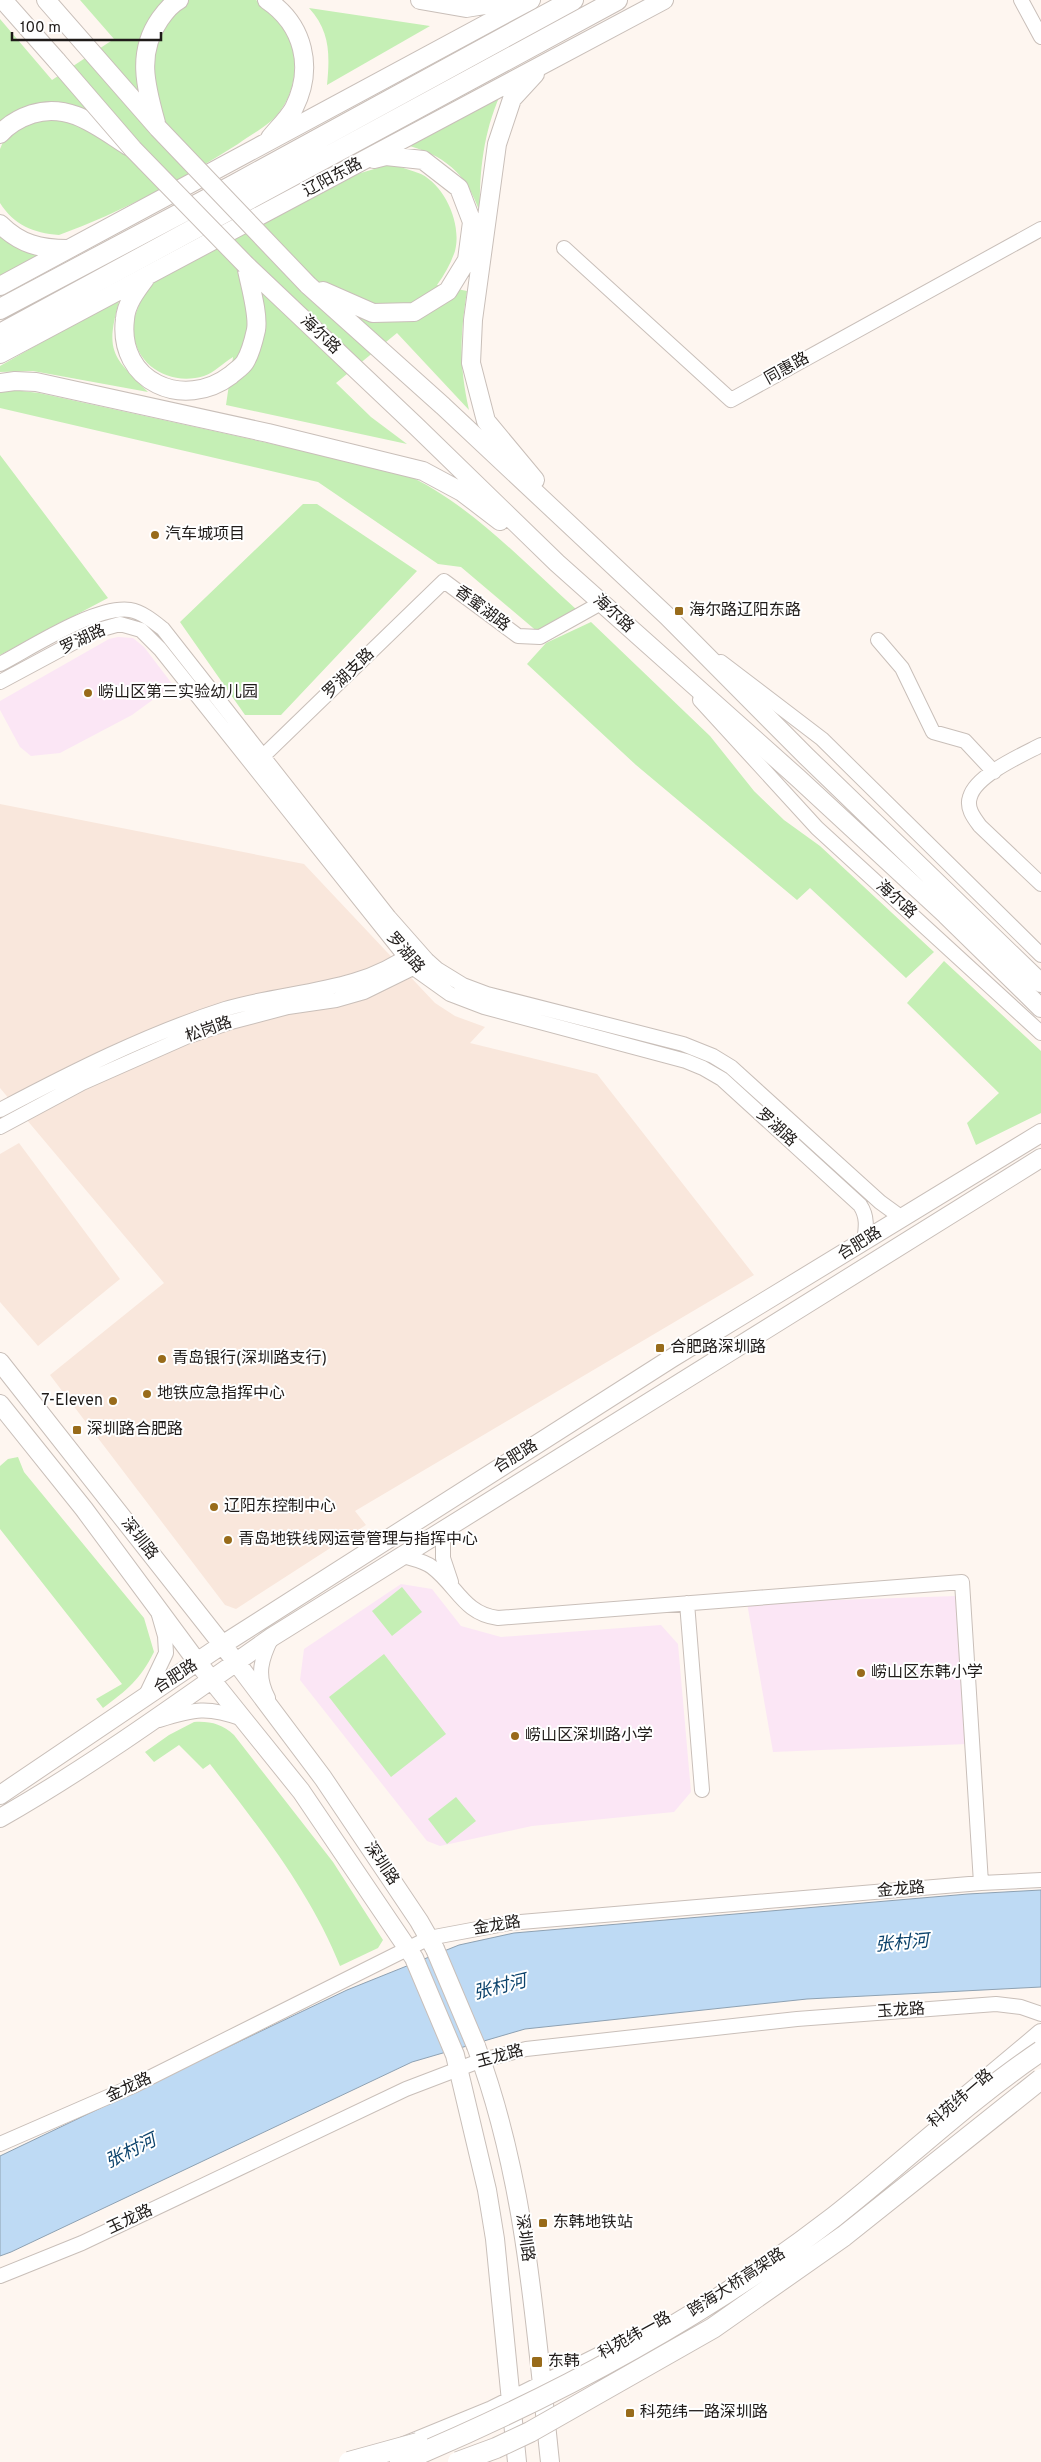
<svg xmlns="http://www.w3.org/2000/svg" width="1041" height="2462" font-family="Overpass,'Noto Sans SC',sans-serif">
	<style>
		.built { fill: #f9e7dc }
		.education { fill: #fbe6f5 }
		.green { fill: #c5efb5 }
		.water { fill: #bedaf4; stroke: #8ea1b2 }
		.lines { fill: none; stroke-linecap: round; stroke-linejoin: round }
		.minor-casing { stroke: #c9bfb9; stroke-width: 16 }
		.major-casing { stroke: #c9bfb9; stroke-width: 20 }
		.highway-casing { stroke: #c9bfb9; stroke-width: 22 }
		.minor { stroke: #fff; stroke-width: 14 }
		.major { stroke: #fff; stroke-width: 18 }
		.highway { stroke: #fff; stroke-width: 20 }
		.major-bridge-casing { stroke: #c9bfb9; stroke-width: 20; stroke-linecap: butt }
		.highway-bridge-casing { stroke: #c9bfb9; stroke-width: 22; stroke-linecap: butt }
		.major-bridge { stroke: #fff; stroke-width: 18 }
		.highway-bridge { stroke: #fff; stroke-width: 20 }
		.poi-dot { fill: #986b1a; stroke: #fff; stroke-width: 2 }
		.labels { text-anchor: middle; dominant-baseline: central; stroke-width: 4; stroke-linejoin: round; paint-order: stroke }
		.street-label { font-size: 16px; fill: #1f1b19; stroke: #fff }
		.poi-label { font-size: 16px; fill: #1f1b19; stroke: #fff; text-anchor: start }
		.water-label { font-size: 18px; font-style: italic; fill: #0c436c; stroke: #fff }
	</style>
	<rect width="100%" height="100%" fill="#fef6f0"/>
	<path class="built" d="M0 804 304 864 435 1003 455 1016 485 1027 470 1043 597 1074 754 1275 355 1511 366 1525 236 1609 225 1605 50 1375 164 1283 0 1088Z
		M19 1143 120 1279 38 1346 0 1302V1154Z"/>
	<path class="education" d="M118 637 133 638 144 647 173 685 132 715 60 753 31 756 20 747 0 710V701L109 639Z
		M401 1584 432 1589 461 1626 501 1637 661 1625 678 1644 691 1792 674 1812 532 1826 440 1846 427 1841 300 1680 304 1649Z
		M956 1596 967 1744 773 1752 747 1603Z"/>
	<path class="green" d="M80 0H256C264 6 273 13 279 20 300 48 300 88 277 115 268 126 250 135 238 144 181 180 122 212 59 235 33 233 14 225 0 203V149L3 142 0 140V19L52 80 114 39Z
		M309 8 430 26 327 85C330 54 330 31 309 8Z
		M503 89C484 128 479 170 480 213 466 172 444 155 403 144Z
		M391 164C400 167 411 170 421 174 445 186 462 224 455 251 451 263 445 274 437 285L467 291C460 336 459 365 469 410L397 333 336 383 371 417 407 444 226 405 233 357C224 362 214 373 204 376 171 386 136 367 133 331 132 314 144 296 152 281L354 175Z
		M0 230 47 255 0 280Z
		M120 298C105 351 111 355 148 392L33 371 0 372V366Z
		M5 389 39 393 401 472C470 503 522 561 577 610L539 633 461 567 438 564 318 482 0 408V390Z
		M0 455 108 598 0 655Z
		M303 504H317L417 571 281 715H245L180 622Z
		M591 622 710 736 754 791 784 820 820 846 934 952 906 978 810 888 797 900 636 765 527 664 546 643Z
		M944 961 1041 1051V1113L976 1145 967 1123 999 1093 907 1003Z
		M18 1457 24 1472 144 1618 154 1652C140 1680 127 1690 103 1708L96 1699 122 1684 0 1529V1466L8 1459Z
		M402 1587 422 1612 392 1636 372 1611Z
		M384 1654 446 1734 391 1777 329 1697Z
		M194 1722C210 1721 222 1724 234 1735L333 1862 383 1940 378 1948 340 1966C310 1891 259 1827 210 1764L203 1769 179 1745 154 1762 145 1752 169 1735Z
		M456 1797 476 1821 447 1844 428 1819Z"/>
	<path class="water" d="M1041 1890V1987L807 1999 525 2029 412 2062 11 2252 0 2256V2156L347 1990 459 1945 514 1933 968 1894Z"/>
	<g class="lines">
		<g class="minor-casing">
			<path id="minor" d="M1021 0 1041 37
				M564 248 731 400 1041 229
				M878 640 902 668 933 732 965 741 994 772
				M721 662 822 739 1041 955
				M0 664C31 648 96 605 130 610 142 612 153 621 163 629L389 917 427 960 437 969 463 985 487 994 683 1044 713 1056 731 1067 880 1202 902 1218
				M0 682 95 631 120 624 141 630 160 649 415 969 450 994 484 1007 686 1061 703 1068 722 1079 860 1205C868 1217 866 1228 864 1242
				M700 700 817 828 1041 1033
				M1041 745C1022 755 976 775 970 797 966 808 974 818 980 826L1041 884
				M257 762 444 581 518 636 540 637 601 603
				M0 1110C72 1072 147 1034 225 1009 287 990 359 993 412 952
				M0 1127 82 1083 186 1037 231 1022 288 1007 336 1000 364 992 421 964
				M443 1531V1558L451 1582
				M403 1556C413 1559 424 1561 432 1567 457 1586 464 1614 498 1618L962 1582 981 1883
				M687 1603 702 1790
				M145 1697 166 1653 165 1636 159 1615
				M268 1698C256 1675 261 1659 272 1637
				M159 1720C195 1709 207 1706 243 1719
				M0 2144 133 2086 429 1938 509 1923 981 1883 1041 1880
				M0 2276 82 2243 406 2089 482 2060 526 2049 797 2019 996 2004 1021 2007 1041 2014"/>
		</g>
		<g class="major-casing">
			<path id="major" d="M3 0 57 61
				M46 0 158 128
				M267 0C304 25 314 68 294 108 288 119 277 129 270 138
				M420 0 466 8 515 0
				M156 123C146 87 136 53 160 19 165 12 171 4 179 0
				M0 134C9 124 20 118 32 114 69 102 98 127 128 146
				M0 224C20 244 40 249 68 249
				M246 265 416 426 557 563 798 778 946 915 1041 1008
				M145 279C136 291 126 304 125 319 117 382 184 411 231 375 235 371 242 367 245 362 250 354 254 339 256 330 259 314 249 282 246 265
				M308 285 443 406 667 616 806 756 1041 983
				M0 286 531 0
				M323 291 373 313 414 312 448 291 467 260 472 222 459 188 423 160 386 156 374 159
				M0 354 664 0
				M0 383 15 381 36 382 268 433 423 471 462 492 500 521
				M535 480 486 421 471 363 473 320 497 144 512 99 535 74
				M0 1362 236 1662 323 1778 419 1921 435 1949
				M0 1404 84 1509 198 1663 301 1791 414 1958 455 2055 487 2190 495 2239 517 2462
				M0 1795 222 1645 672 1358 1041 1133
				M0 1818C95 1764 183 1699 272 1637L1041 1158
				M476 2046C526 2179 535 2322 550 2462
				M948 2111 1041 2033
				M404 2446 492 2410 612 2350"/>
		</g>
		<g class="highway-casing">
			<path id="highway" d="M0 309 234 185 573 0
				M0 334 617 0"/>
		</g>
		<use href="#minor" class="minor"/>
		<use href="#major" class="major"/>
		<use href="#highway" class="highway"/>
		<g class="major-bridge-casing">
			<path id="major-bridge" d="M57 61 133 149 246 265
				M158 128 308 285
				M435 1949 476 2046"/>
		</g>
		<g class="highway-bridge-casing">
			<path id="highway-bridge" d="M349 2462 418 2443
				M400 2462C553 2398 702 2319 834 2217 904 2162 968 2100 1041 2051
				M458 2462 496 2448 530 2432 713 2328 844 2236 1041 2079"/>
		</g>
		<use href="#major-bridge" class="major-bridge"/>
		<use href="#highway-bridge" class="highway-bridge"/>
	</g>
	<g class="poi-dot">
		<circle cx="155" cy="535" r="5"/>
		<rect x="674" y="606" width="10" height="10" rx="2.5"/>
		<circle cx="88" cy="693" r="5"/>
		<rect x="655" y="1343" width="10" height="10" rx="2.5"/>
		<circle cx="162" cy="1359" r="5"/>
		<circle cx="147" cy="1394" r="5"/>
		<circle cx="113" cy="1401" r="5"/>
		<rect x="72" y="1425" width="10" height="10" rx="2.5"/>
		<circle cx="214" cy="1507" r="5"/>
		<circle cx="228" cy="1540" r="5"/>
		<circle cx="861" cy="1673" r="5"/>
		<circle cx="515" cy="1736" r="5"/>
		<rect x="538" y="2218" width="10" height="10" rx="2.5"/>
		<rect x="531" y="2356" width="12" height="12" rx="2.5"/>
		<rect x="625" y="2408" width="10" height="10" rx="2.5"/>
	</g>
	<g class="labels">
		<g class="street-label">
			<text transform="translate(333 178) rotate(-28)">辽阳东路</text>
			<text transform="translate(320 335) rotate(43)">海尔路</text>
			<text transform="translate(787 369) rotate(-29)">同惠路</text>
			<text transform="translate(482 609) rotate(37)">香蜜湖路</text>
			<text transform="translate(613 614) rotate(42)">海尔路</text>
			<text transform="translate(83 640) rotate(-25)">罗湖路</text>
			<text transform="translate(349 674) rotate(-44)">罗湖支路</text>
			<text transform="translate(896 900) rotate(42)">海尔路</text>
			<text transform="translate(405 953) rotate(49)">罗湖路</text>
			<text transform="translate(209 1030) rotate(-19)">松岗路</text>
			<text transform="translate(776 1128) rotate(42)">罗湖路</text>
			<text transform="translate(860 1244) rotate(-32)">合肥路</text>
			<text transform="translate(516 1457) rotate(-32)">合肥路</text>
			<text transform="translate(139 1539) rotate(52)">深圳路</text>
			<text transform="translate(176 1677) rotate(-33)">合肥路</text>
			<text transform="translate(381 1864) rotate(56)">深圳路</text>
			<text transform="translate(901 1890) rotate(-5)">金龙路</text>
			<text transform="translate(497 1926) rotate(-9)">金龙路</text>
			<text transform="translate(901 2011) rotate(-4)">玉龙路</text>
			<text transform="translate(500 2057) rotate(-15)">玉龙路</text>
			<text transform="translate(129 2088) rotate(-25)">金龙路</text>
			<text transform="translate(961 2099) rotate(-41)">科苑纬一路</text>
			<text transform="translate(130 2220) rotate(-25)">玉龙路</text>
			<text transform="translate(524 2238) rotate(82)">深圳路</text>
			<text transform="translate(737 2283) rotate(-33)">跨海大桥高架路</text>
			<text transform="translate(635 2336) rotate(-29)">科苑纬一路</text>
		</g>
		<g class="poi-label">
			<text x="165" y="535">汽车城项目</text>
			<text x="689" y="611">海尔路辽阳东路</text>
			<text x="98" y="693">崂山区第三实验幼儿园</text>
			<text x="670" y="1348">合肥路深圳路</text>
			<text x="172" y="1359">青岛银行(深圳路支行)</text>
			<text x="157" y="1394">地铁应急指挥中心</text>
			<text x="103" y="1401" text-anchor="end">7-Eleven</text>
			<text x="87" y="1430">深圳路合肥路</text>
			<text x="224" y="1507">辽阳东控制中心</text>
			<text x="238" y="1540">青岛地铁线网运营管理与指挥中心</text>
			<text x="871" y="1673">崂山区东韩小学</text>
			<text x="525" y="1736">崂山区深圳路小学</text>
			<text x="553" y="2223">东韩地铁站</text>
			<text x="548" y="2362">东韩</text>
			<text x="640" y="2413">科苑纬一路深圳路</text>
		</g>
		<g class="water-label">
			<text transform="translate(902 1944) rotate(-5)">张村河</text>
			<text transform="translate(500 1988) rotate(-14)">张村河</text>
			<text transform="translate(131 2152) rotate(-26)">张村河</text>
		</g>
	</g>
	<path d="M12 32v8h149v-8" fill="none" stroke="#1f1b19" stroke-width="2.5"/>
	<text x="20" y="32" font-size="15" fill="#1f1b19" stroke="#ffffff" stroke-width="4" paint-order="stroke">100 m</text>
</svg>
